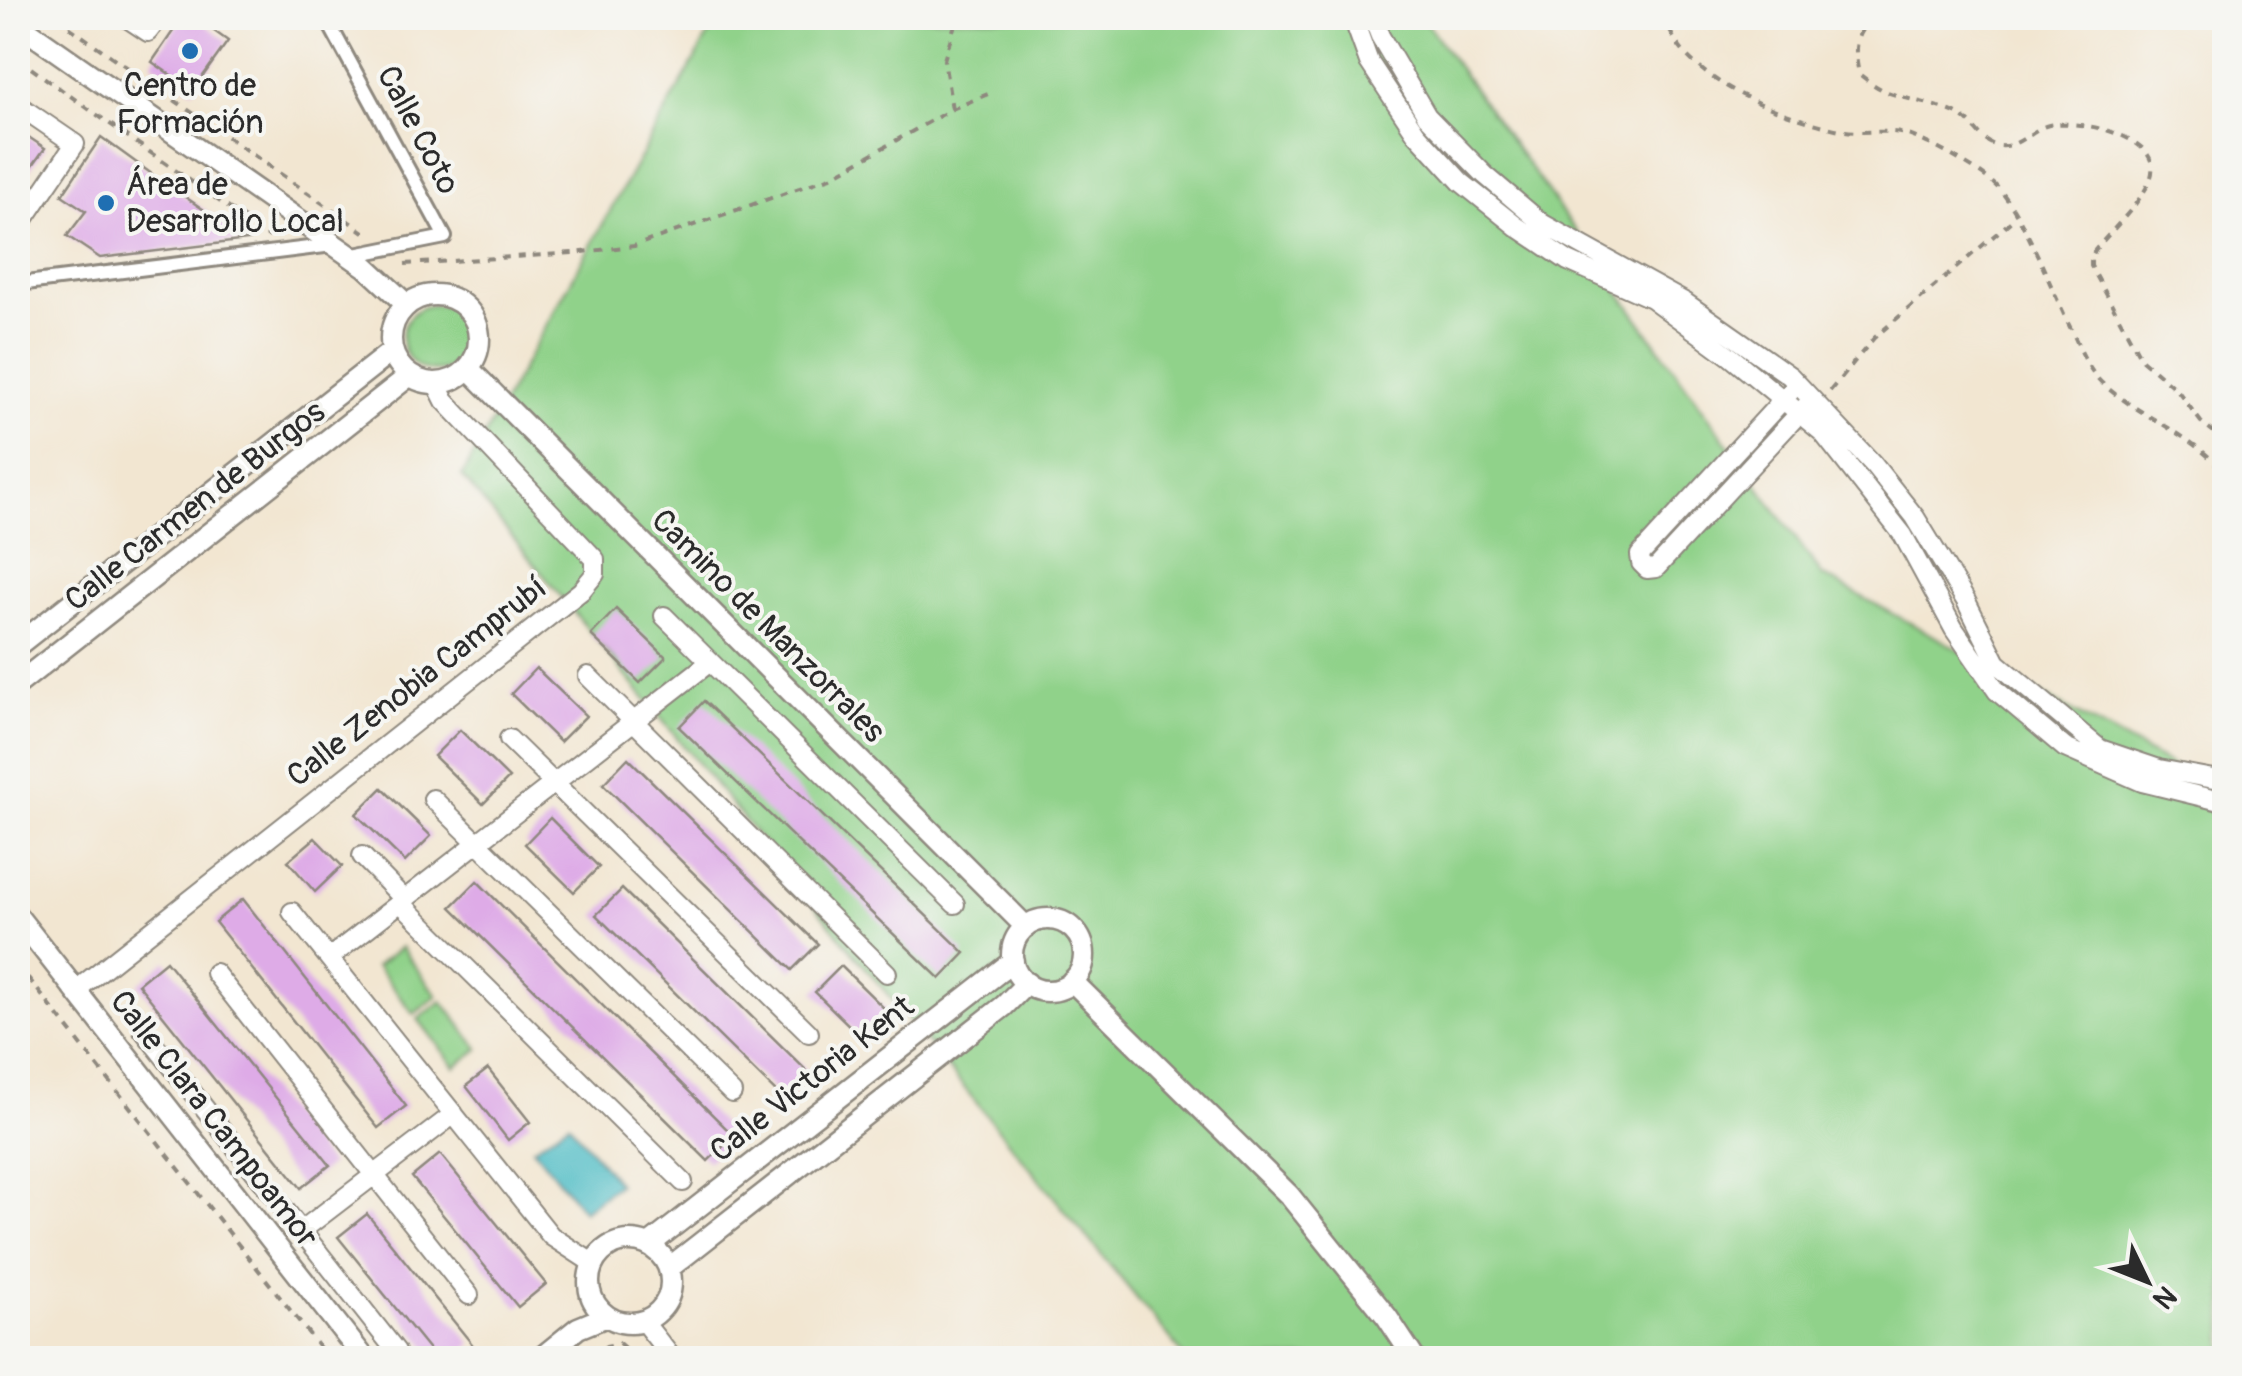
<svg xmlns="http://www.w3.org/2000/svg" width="2242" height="1376" font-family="Pangolin,sans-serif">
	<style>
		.green { fill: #90d28a; stroke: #5e7e5a; stroke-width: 2.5 }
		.water { fill: #4ebcc5; stroke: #3c7478; stroke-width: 2.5 }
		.building { fill: #deabe7 }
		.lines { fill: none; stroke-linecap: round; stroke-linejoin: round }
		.pedestrian-casing { stroke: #8e887e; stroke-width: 18 }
		.minor-casing { stroke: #8e887e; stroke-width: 22 }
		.tertiary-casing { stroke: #8e887e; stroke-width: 25 }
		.path { stroke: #8e887e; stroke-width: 4; stroke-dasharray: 8 8; stroke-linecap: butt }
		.pedestrian { stroke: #fff; stroke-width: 12 }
		.minor { stroke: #fff; stroke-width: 18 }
		.tertiary { stroke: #fff; stroke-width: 20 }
		.poi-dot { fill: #1f6fb2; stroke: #f6f6f2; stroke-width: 4 }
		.labels { text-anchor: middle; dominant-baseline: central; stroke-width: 8; stroke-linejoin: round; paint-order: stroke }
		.poi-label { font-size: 32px; fill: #2b2b2b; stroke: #f6f6f2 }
		.street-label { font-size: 32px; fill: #2b2b2b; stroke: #f6f6f2 }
	</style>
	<rect width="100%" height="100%" fill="#f6f6f2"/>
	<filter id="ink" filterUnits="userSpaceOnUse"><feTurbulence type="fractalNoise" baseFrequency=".01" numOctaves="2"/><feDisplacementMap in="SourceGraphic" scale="20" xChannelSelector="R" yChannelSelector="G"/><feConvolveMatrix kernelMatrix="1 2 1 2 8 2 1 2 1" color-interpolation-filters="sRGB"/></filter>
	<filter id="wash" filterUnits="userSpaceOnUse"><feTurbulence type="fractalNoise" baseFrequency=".0048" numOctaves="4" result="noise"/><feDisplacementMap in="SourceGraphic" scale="40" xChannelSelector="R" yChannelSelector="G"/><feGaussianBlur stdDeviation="2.25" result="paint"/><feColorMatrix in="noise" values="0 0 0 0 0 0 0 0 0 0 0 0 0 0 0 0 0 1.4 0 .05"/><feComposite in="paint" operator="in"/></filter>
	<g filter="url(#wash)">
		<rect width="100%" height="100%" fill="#f2e6d1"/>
		<path class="green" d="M718 18H1423L1822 575 2224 794V1358H1186L462 476Z
			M402 338a33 33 0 1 1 66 0a33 33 0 1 1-66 0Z
			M401 947 437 996 414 1014 376 966Z
			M442 1001 479 1049 455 1067 418 1019Z"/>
		<path class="water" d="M569 1123 618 1184 583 1211 533 1148Z"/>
		<g id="blocks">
			<path class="building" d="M182 18H196L228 41 193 90 152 62Z
				M18 130 45 148 18 186Z
				M101 137 156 177 248 240 100 258 67 236 86 211 62 195Z
				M616 609 666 657 640 683 591 635Z
				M536 668 586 716 560 742 511 694Z
				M704 701 965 953 940 979 679 727Z
				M460 730 509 778 483 804 434 756Z
				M628 758 818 944 792 970 603 784Z
				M382 788 431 836 405 862 356 814Z
				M550 818 599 867 574 892 525 844Z
				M315 838 342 866 315 892 288 861Z
				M477 881 734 1136 708 1161 451 907Z
				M622 889 811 1075 785 1101 596 915Z
				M243 899 406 1106 378 1128 215 922Z
				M166 961 330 1165 301 1188 138 984Z
				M841 966 890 1014 864 1040 815 992Z
				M488 1069 530 1122 508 1140 466 1086Z
				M440 1154 546 1284 518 1307 412 1177Z
				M367 1214 472 1344 454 1358H436L338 1237Z"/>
		</g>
	</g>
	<g filter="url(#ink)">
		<use href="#blocks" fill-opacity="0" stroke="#8e887e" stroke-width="2.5"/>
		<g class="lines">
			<g class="pedestrian-casing">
				<path id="pedestrian" d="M326 18 445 237 350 256
					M18 284 333 245"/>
			</g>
			<g class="minor-casing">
				<path id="minor" d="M127 18 148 32 159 18
					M1353 18 1369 62 1416 133 1461 182 1516 226 1568 261 1651 298 1731 357 1822 432 1903 535 1954 629 1997 691 2065 748 2142 782 2224 802
					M1373 18 1380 36 1427 116 1485 175 1543 224 1686 303 1790 376 1873 464 1915 517 1966 601 1997 663 2100 749 2159 769 2224 781
					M18 105 75 144 18 228
					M1790 392 1640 555 1641 563 1647 569 1656 568 1806 406
					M664 616 955 904
					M588 676 887 973
					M509 739 809 1033
					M433 799 732 1093
					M362 856 405 900
					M401 903 683 1182
					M292 912 551 1236 594 1264
					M329 958 710 662
					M215 973 469 1295
					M75 991 581 591 595 574V559L445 401 436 383
					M143 1030 396 1351
					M301 1231 454 1114
					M643 1321 672 1358"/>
			</g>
			<g class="tertiary-casing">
				<path id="tertiary" d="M18 24 366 267 406 304
					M391 339a44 44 0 1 1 88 0a44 44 0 1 1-88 0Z
					M468 368 1026 927
					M18 645 392 351
					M18 684 409 376
					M18 917 364 1358
					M1012 955a36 36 0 1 1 72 0a36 36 0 1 1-72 0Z
					M1072 981 1289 1195 1387 1317 1414 1358
					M589 1282a41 41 0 1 1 82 0a41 41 0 1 1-82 0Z
					M649 1245 1013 961
					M669 1268 1004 1006 1027 983
					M541 1358 578 1328 607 1316"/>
			</g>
			<path class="path" d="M56 18 367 234
				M1672 18 1667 21C1681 80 1786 118 1840 130 1862 135 1887 128 1908 135 1925 140 1982 171 1994 184 2023 211 2050 287 2069 325 2078 343 2087 370 2103 384 2141 418 2192 433 2224 473
				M1873 18C1853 35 1854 49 1859 74 1867 80 1876 87 1885 91 1907 101 1947 105 1965 119 1978 129 1982 144 2000 146 2019 148 2031 129 2049 125 2076 119 2164 135 2151 177 2144 200 2111 231 2095 250L2091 258V266L2142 360 2178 391 2201 422 2224 440
				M18 59 270 237
				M952 109 944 60 957 18
				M405 264 574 253 634 246 831 177 952 109 988 94
				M1830 391 1874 338 2016 217
				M18 965 328 1358
				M591 1358 606 1346 619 1343 636 1358"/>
			<use href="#pedestrian" class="pedestrian"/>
			<use href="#minor" class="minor"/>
			<use href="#tertiary" class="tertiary"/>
		</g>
	</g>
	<g class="poi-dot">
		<circle cx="190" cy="51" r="10"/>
		<circle cx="106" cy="203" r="10"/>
	</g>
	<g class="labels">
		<g class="poi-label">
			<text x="190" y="86">Centro de<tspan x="190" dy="37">Formación</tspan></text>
			<text x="126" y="185" text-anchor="start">Área de<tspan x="126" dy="37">Desarrollo Local</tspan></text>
		</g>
		<g class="street-label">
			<text transform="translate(418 130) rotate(62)">Calle Coto</text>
			<text transform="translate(195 506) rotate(-38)">Calle Carmen de Burgos</text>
			<text transform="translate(768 626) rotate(45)">Camino de Manzorrales</text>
			<text transform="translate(417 682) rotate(-38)">Calle Zenobia Camprubí</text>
			<text transform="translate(812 1079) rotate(-38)">Calle Victoria Kent</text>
			<text transform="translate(214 1119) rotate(52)">Calle Clara Campoamor</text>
		</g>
	</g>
	<rect width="2242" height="1376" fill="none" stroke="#f6f6f2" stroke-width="60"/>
	<g transform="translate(2147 1281) rotate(133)" stroke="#f6f6f2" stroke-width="8" paint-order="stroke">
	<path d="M0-8L18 38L0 25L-18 38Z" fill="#2b2b2b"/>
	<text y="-15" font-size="28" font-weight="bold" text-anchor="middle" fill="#2b2b2b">N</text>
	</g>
</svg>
